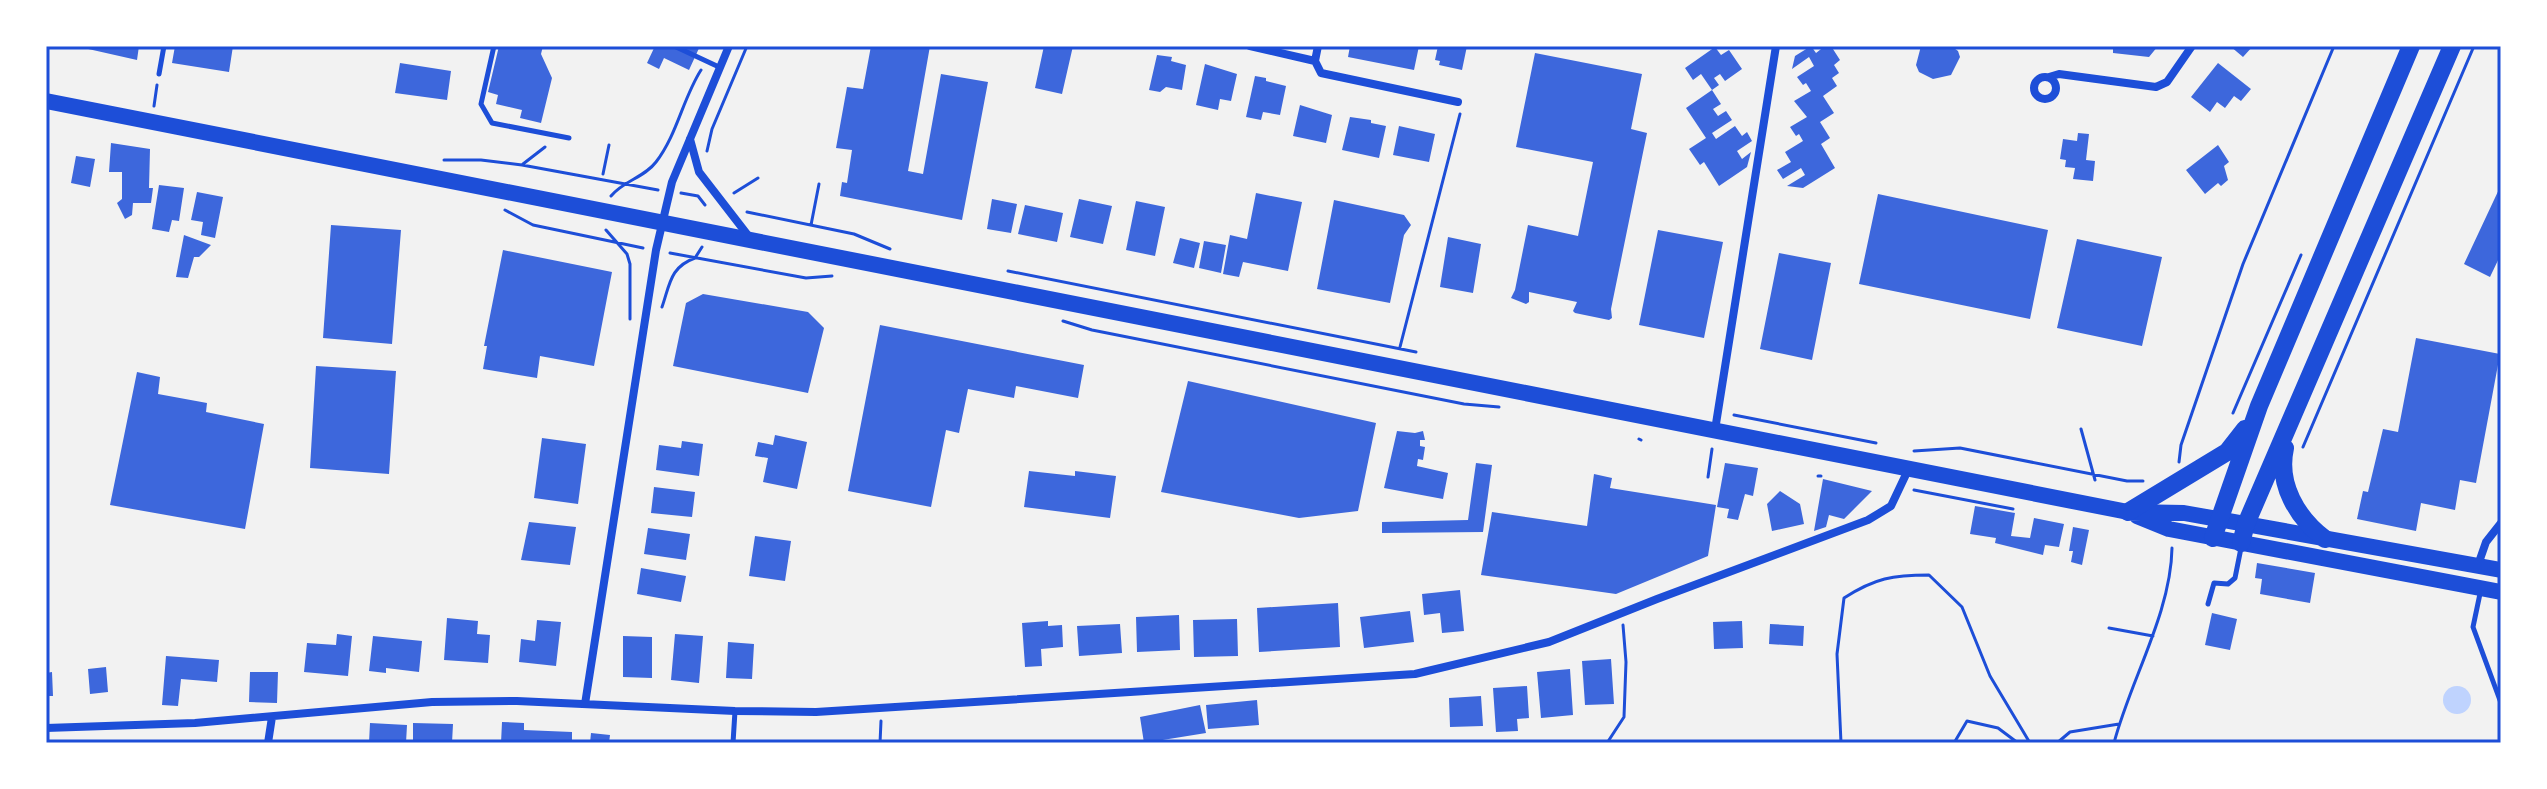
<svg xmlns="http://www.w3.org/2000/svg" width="2547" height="789" font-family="Inter,sans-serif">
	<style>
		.water { fill: #bfd3fe }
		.building { fill: #3d67dc }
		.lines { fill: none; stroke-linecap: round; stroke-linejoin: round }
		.path { stroke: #1d4ed8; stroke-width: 3 }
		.service { stroke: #1d4ed8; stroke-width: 5 }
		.minor { stroke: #1d4ed8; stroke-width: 8 }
		.primary { stroke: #1d4ed8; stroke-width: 16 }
		.trunk { stroke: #1d4ed8; stroke-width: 18 }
		.neatline { fill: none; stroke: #1d4ed8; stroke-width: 3 }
	</style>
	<rect width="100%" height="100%" fill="#f2f2f2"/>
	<path class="water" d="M2443 700a14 14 0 1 1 28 0a14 14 0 1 1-28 0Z"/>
	<path class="building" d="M75 46H139L137 60Z
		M175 46H233L229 72 172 63Z
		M499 46H543L541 54 552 78 541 123 520 118 522 110 496 104 498 95 488 92Z
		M655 46H700L689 70 664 58 659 69 647 63Z
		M871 46H930L908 171 923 174 941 74 988 82 962 220 840 196 842 182 847 183 852 150 836 148 847 87 863 89Z
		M1044 46H1073L1062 94 1035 88Z
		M1350 46H1419L1414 70 1348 57Z
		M1438 46H1467L1462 70 1439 65 1440 61 1435 60Z
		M1811 46 1816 53 1825 46H1831L1840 60 1834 65 1839 73 1832 78 1837 86 1823 96 1834 113 1820 122 1830 138 1821 144 1835 168 1803 188 1787 186 1805 175 1801 168 1783 179 1777 170 1791 162 1785 152 1803 141 1799 134 1796 136 1790 127 1807 117 1794 101 1811 91 1806 83 1803 85 1797 77 1814 66 1809 57 1792 69 1795 56Z
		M1921 46H1951L1958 51 1960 57 1951 75 1933 79 1919 72 1916 65Z
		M2113 46H2158L2149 57 2113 53Z
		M2230 46H2253L2243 57Z
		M1715 47 1721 55 1729 50 1742 69 1725 81 1720 74 1714 78 1719 85 1712 90 1701 74 1693 80 1685 68Z
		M1535 53 1642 74 1631 129 1647 133 1611 309 1612 318 1609 320 1575 313 1573 311 1577 302 1529 292V302L1526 304 1511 298 1515 290 1528 225 1578 236 1593 162 1516 147Z
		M1157 55 1172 57 1171 61 1186 65 1182 90 1166 87 1160 92 1149 90Z
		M400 63 451 71 447 100 395 93Z
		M2218 63 2251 89 2241 101 2234 96 2225 108 2217 102 2210 112 2191 97Z
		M1205 64 1237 74 1231 101 1220 99 1218 110 1196 105Z
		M1255 76 1266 78V81L1286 86 1280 115 1263 112 1261 120 1246 117Z
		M1712 90 1721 104 1713 109 1718 116 1726 111 1732 120 1712 133 1716 139 1735 126 1742 136 1747 132 1752 141 1737 151 1742 159 1751 152 1747 167 1719 186 1704 162 1700 165 1689 149 1706 138 1686 108Z
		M1300 105 1332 115 1326 143 1293 136Z
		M1350 117 1371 120V123L1386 126 1379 158 1342 150Z
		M1399 126 1435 134 1429 162 1393 155Z
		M2078 133 2089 134 2086 160 2095 161 2093 181 2073 179 2075 168 2065 167 2066 160 2060 159 2063 139 2077 141Z
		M111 143 150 149 149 188H153L151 203H133L132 215 125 219 117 203 122 199V172H109Z
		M2218 145 2229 162 2224 166 2228 180 2221 186 2218 183 2205 194 2186 170Z
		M76 156 95 159 90 187 71 183Z
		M159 185 184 188 179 221 172 220 169 232 152 229Z
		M2501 185V254L2490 277 2464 264Z
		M197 192 223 197 215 238 201 235 203 222 191 220Z
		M1256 193 1302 202 1288 271 1243 262 1239 277 1223 274 1230 235 1247 239Z
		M1878 194 2048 230 2030 319 1859 284Z
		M992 199 1017 204 1011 233 987 229Z
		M1079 199 1112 206 1103 244 1070 237Z
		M1334 200 1404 215 1411 225 1404 235 1390 303 1317 289Z
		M1136 201 1165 207 1155 256 1126 250Z
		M1025 205 1063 213 1057 242 1018 234Z
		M331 225 401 230 392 344 323 338Z
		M1658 230 1723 242 1704 338 1639 325Z
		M184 235 211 245 199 257H194L188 278 176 277Z
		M1448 237 1481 244 1473 293 1440 287Z
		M1180 238 1200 243 1194 268 1173 263Z
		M2077 239 2162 257 2142 346 2057 328Z
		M1204 241 1226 245 1221 273 1199 268Z
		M503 250 612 272 594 366 540 356 537 378 483 369 487 346H484Z
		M1779 253 1831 263 1812 360 1760 349Z
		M703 294 808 312 824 328 808 393 673 366 686 303Z
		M880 325 1084 365 1078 398 1016 386 1014 398 968 389 959 433 946 430 931 507 848 491Z
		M2416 338 2500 354 2476 483 2460 480 2455 510 2421 503 2416 531 2357 519 2363 491 2368 492 2383 429 2398 432Z
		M316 366 396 371 389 474 310 468Z
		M137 372 160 377 158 394 207 403 206 412 264 424 245 529 110 505Z
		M1188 381 1376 423 1358 511 1299 518 1161 492Z
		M1397 431 1415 433 1423 431 1425 440H1420V446L1425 447 1423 460 1418 459 1417 466 1448 473 1443 499 1384 488Z
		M775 435 807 442 797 489 763 482 768 458 755 456 758 442 773 445Z
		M542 438 586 444 578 504 534 498Z
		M682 441 703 444 699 476 656 470 659 445 681 448Z
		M1476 463 1492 465 1483 532 1382 533V522L1468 520Z
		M1725 463 1758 468 1753 496 1745 494 1738 520 1727 518 1729 509 1717 507Z
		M1029 471 1075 476V471L1116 476 1110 518 1024 507Z
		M1594 474 1612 478 1610 488 1716 505 1708 556 1616 594 1481 575 1492 512 1587 526Z
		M1823 479 1872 491 1844 519 1829 515 1826 527 1814 531Z
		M654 487 695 492 692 517 651 513Z
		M1780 491 1800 504 1804 524 1772 531 1767 504Z
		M1975 506 2015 513 2011 536 2030 538 2034 518 2064 524 2059 547 2045 545 2043 555 1995 543 1996 538 1970 534Z
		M529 522 576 527 570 565 521 560Z
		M2073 527 2089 530 2082 565 2071 562 2073 551H2069Z
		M648 528 690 534 686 560 644 554Z
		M755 536 791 541 785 581 749 576Z
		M2257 563 2315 573 2310 603 2260 594 2262 579 2255 578Z
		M641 568 686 576 681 602 637 594Z
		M1460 590 1464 631 1442 633 1440 613 1424 615 1422 594Z
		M1338 603 1340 647 1259 652 1257 608Z
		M1410 611 1414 642 1364 648 1360 617Z
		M2212 613 2237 619 2230 650 2205 645Z
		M1179 615 1180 650 1137 652 1136 617Z
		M447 618 478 621 477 634 490 635 488 663 444 660Z
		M1237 619 1238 656 1194 657 1193 620Z
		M537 620 561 622 556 666 519 662 521 639 535 641Z
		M1048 621V626L1062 625 1063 647 1041 649 1042 666 1025 667 1022 623Z
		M1742 621 1743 648 1714 649 1713 622Z
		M1120 624 1122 653 1079 656 1077 626Z
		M1770 624 1804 626 1803 646 1769 644Z
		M337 634 352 636 348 676 304 672 307 643 336 645Z
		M675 634 703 636 699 683 671 680Z
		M373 636 422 641 419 672 386 668V673L369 671Z
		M623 636 652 637V678L623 677Z
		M728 642 754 644 752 679 726 678Z
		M166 656 219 660 217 682 181 679 178 706 162 705Z
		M1611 659 1614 704 1585 705 1582 661Z
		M106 667 108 692 90 694 88 669Z
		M1570 669 1573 715 1541 718 1537 672Z
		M52 672 53 696H46V673Z
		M250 672H278L277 703 249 702Z
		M1527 686 1529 718 1517 719 1518 731 1496 732 1493 688Z
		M1481 696 1483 726 1450 727 1449 698Z
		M1257 700 1259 725 1208 729 1206 705Z
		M1200 705 1206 733 1144 743 1140 717Z
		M502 722 524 723V730L572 732V743H501Z
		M370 723 407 725 406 743H369Z
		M413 723 453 724 452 743H413Z
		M591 733 610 735 609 743H590Z"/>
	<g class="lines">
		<path class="path" d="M154 106 157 85
			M707 151 712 129 747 46
			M444 160H481L522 165 658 190
			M523 164 545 147
			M603 174 609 145
			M681 193 698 196 705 205
			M734 193 758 178
			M611 196C624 180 644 178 656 162 677 135 683 98 701 70
			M505 210 533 225 643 248
			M747 212 854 234 890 249
			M811 225 819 184
			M606 230 627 254 630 264V319
			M670 253 806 278 832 276
			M1008 271 1416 352
			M662 307C670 284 670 267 695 258L702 247
			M1063 321 1092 330 1464 404 1499 407
			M1400 347 1460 114
			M2233 413 2301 255
			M1734 415 1876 443
			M2081 429 2095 480
			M1639 439 1641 440
			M2303 447 2474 46
			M1914 451 1960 448 2127 481H2143
			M2179 462 2181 445 2243 264 2334 46
			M1818 476H1821
			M1708 477 1712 449
			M1914 490 2013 509
			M2109 628 2153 636
			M880 743 881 721
			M1607 743 1624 717 1626 662 1623 625
			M1841 743 1837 654 1844 598C1875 578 1893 575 1929 575L1962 607 1990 676 2030 743
			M1954 743 1967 721 1998 728 2018 743
			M2057 743 2070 732 2119 724
			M2114 743C2130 681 2171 613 2172 548"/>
		<path class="service" d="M494 46 481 104 492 123 569 138
			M674 46 719 67
			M159 74 164 46
			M2481 589 2473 627 2501 703
			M2208 604 2214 583 2228 584 2235 578 2241 548
			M733 743 735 711"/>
		<path class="minor" d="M1250 46 1315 61
			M1318 46 1315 61 1321 73 1458 102
			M2034 88a11 11 0 1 1 22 0a11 11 0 1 1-22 0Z
			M2049 77 2059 74 2156 87 2167 82 2192 46
			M690 139 699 172 750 238
			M1715 430 1776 46
			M2478 565 2486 542 2501 523
			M585 704 656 250 672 182 729 46
			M46 728 195 723 432 702 517 701 735 711 816 712 1415 674 1549 642 1657 599 1868 520 1891 506 1909 468
			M268 743 272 717"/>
		<path class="primary" d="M46 101 2128 512 2184 513 2501 570
			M2137 516 2169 529 2501 592"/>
		<path class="trunk" d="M2285 448C2277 484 2297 518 2325 539
			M2128 512 2227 452 2245 429
			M2213 538 2259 406 2411 46
			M2241 543 2246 524 2452 46"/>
	</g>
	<rect width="2547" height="789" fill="none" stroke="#ffffff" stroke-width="96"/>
	<rect x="48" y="48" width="2451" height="693" class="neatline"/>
</svg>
